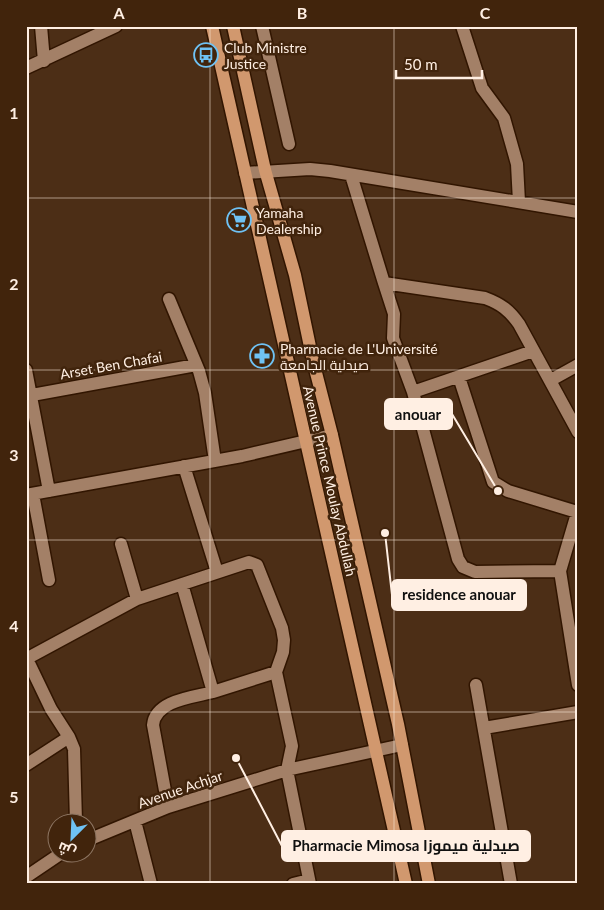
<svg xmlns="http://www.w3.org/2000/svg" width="604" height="910" font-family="Lato,Cairo,sans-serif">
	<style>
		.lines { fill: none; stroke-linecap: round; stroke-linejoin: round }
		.minor-casing { stroke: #311500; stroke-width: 15 }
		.major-casing { stroke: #311500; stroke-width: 15 }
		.minor { stroke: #a38067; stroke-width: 12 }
		.major { stroke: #d1986e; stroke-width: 12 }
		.grid { fill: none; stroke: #ffefe3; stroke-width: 1; stroke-opacity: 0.55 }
		.labels { text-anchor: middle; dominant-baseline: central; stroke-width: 5; stroke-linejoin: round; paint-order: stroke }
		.poi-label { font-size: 14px; fill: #ffefe3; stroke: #41240c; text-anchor: start }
		.street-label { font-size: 14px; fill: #ffefe3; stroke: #41240c }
		.leader { fill: none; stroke: #ffefe3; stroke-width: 2 }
		.callout-dot { fill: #ffefe3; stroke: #41240c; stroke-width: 2 }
		.callout { fill: #ffefe3; stroke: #ffefe3; stroke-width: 2 }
		.callout-label { font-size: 15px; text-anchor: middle; font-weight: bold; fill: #111 }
		.neatline { fill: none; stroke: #ffefe3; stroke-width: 2 }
		.grid-label { font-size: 16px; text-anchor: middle; font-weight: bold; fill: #ffefe3 }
	</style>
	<rect width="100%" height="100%" fill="#4c2e16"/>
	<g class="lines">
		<g class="minor-casing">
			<path id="minor" d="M41 26 44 61
				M262 26 289 144
				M462 26 482 88 504 118 517 164 519 202
				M26 68 116 26
				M245 173 310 169 330 171 578 212
				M351 175 384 283 485 298C501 304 509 310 519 324L578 432
				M384 283 394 314 393 338 413 392
				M169 299 199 371 205 393 215 461
				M533 351 413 392 458 559 463 567 475 572 560 571
				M26 370 49 491
				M459 377 493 482 508 491 577 512
				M551 380 578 365
				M32 395 196 365
				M184 466 217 572
				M33 494 49 580
				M26 495 242 456 332 435
				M578 510 560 571 578 685
				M121 544 137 599
				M26 659 137 599 249 562 257 565 282 628 284 640 283 652 276 672 292 746 287 770 310 884
				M27 659 51 709 69 737 74 749 76 822
				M476 685 511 884
				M213 692 276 672
				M484 728 578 712
				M26 765 69 737
				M168 807 153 725C155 700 194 697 213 692L182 584
				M135 821 151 884
				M88 840 168 807 287 770 402 745
				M26 877 63 852
				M293 884 309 880"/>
		</g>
		<g class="major-casing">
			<path id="major" d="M212 26 406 884
				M233 26 265 170 295 275 313 361 332 435 398 724 429 884"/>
		</g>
		<use href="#minor" class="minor"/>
		<use href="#major" class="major"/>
	</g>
	<path class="grid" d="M210 26V884M394 26V884M26 198H578M26 370H578M26 540H578M26 712H578"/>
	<defs>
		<g id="bus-ring" transform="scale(1.25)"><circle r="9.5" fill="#41240c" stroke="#6fc2f4" stroke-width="1.5"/><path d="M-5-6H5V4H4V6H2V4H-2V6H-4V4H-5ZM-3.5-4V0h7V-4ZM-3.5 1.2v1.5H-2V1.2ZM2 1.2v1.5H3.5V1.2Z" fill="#6fc2f4"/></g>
		<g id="supermarket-ring" transform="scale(1.25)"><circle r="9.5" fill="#41240c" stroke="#6fc2f4" stroke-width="1.5"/><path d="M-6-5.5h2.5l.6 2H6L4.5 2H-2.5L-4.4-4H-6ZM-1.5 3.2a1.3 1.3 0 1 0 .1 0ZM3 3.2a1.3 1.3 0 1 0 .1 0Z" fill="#6fc2f4"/></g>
		<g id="pharmacy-ring" transform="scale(1.25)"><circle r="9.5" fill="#41240c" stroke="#6fc2f4" stroke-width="1.5"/><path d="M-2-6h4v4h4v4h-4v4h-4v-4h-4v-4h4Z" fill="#6fc2f4"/></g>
	</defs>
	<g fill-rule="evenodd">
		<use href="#bus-ring" x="206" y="55"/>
		<use href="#supermarket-ring" x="239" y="220"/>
		<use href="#pharmacy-ring" x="262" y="356"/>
	</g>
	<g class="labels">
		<g class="poi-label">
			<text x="224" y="47">Club Ministre<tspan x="224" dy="16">Justice</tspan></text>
			<text x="256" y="212">Yamaha<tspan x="256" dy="16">Dealership</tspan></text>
			<text x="280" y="348">Pharmacie de L'Université<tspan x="280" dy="16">صيدلية الجامعة</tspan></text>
		</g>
		<g class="street-label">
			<text transform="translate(111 365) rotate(-10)">Arset Ben Chafai</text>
			<text transform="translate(330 481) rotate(77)">Avenue Prince Moulay Abdullah</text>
			<text transform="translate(180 789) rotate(-19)">Avenue Achjar</text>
		</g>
	</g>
	<path class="leader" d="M498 491L452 414M385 533L392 595M236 758L282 846"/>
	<g class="callout-dot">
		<circle cx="498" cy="491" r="5"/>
		<circle cx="385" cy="533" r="5"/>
		<circle cx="236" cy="758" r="5"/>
	</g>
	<g class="callout">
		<rect x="385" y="399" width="67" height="30" rx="5"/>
		<rect x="392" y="580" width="134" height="30" rx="5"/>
		<rect x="282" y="831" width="248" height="30" rx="5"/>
	</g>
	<g class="callout-label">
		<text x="418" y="420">anouar</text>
		<text x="459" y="600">residence anouar</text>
		<text x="406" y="851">Pharmacie Mimosa صيدلية ميموزا</text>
	</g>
	<rect width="604" height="910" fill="none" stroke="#41240c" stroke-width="55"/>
	<g transform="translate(72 838) rotate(204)"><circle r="24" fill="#41240c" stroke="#8d7562"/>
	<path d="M0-4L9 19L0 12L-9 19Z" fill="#6fc2f4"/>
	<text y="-8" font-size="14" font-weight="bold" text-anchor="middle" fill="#ffefe3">ش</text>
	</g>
	<path d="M396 70v8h86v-8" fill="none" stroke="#ffefe3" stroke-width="2.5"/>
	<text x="404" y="70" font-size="15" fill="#ffefe3" stroke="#41240c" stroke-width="4" paint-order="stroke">50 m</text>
	<rect x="28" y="28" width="548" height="854" class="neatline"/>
	<g class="grid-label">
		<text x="119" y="19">A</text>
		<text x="302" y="19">B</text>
		<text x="485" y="19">C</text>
		<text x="14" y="119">1</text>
		<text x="14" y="290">2</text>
		<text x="14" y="461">3</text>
		<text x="14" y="632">4</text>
		<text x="14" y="803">5</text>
	</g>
</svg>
